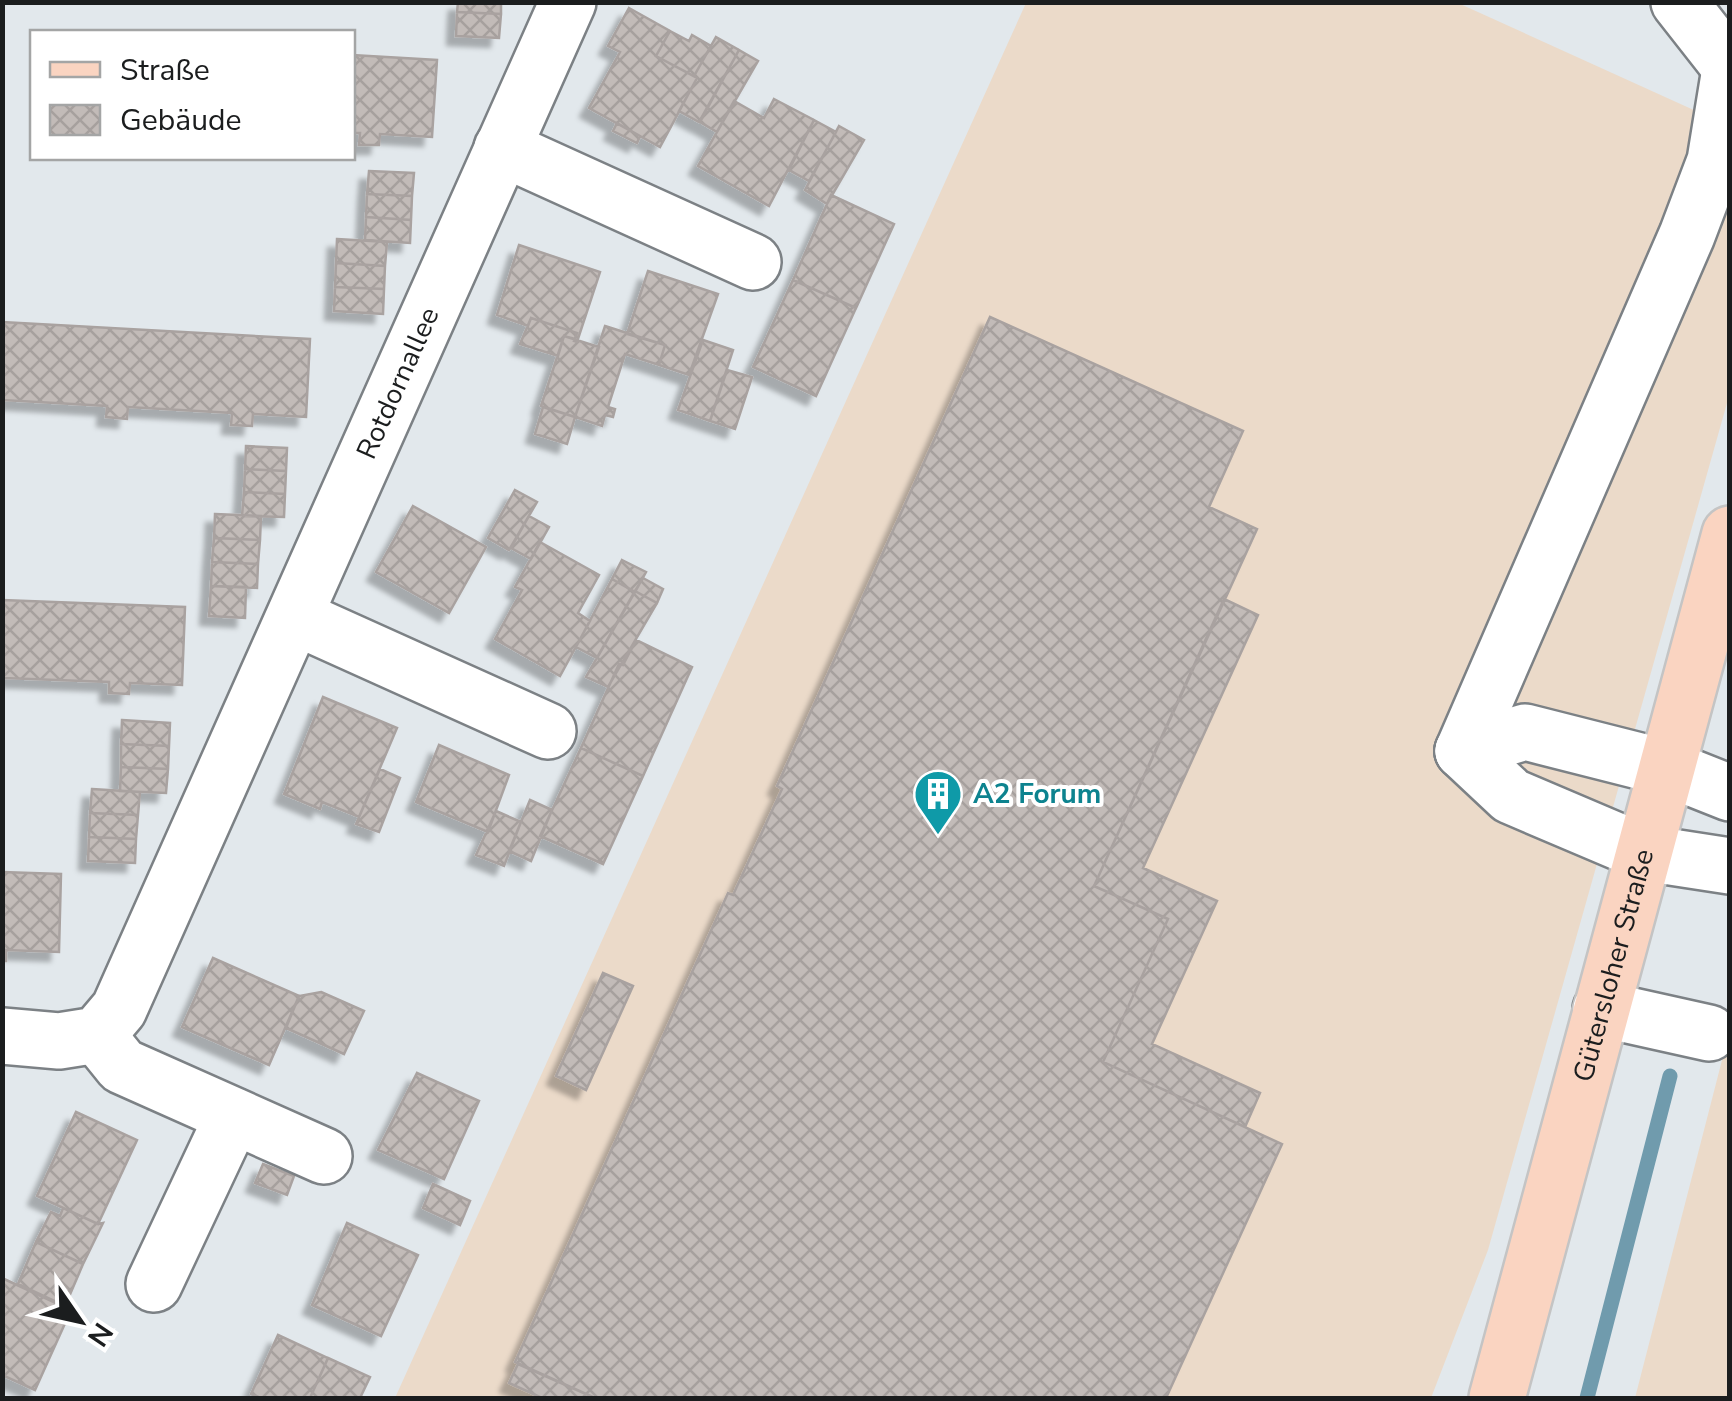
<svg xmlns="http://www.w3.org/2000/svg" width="1732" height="1401" font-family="'Nunito Sans',sans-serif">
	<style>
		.commercial { fill: #ebdac9 }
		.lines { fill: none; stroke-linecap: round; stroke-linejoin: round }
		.stream { stroke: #709bad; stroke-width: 15 }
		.building { fill: url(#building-cross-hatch); stroke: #a9a2a0; stroke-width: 2.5; filter: url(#shadow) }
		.minor-casing { stroke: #7c8185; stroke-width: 60 }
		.major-casing { stroke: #c4c4c4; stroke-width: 60 }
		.minor { stroke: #fff; stroke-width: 55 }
		.major { stroke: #fad4c1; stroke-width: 55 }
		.labels { text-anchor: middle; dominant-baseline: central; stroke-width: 8; stroke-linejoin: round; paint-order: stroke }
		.street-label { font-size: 28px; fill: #1b1d1e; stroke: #fff }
		.culture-label { font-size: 28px; font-weight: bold; fill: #0d838f; stroke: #fff; text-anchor: start }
	</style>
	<defs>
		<pattern id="building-cross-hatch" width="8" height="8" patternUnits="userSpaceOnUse" patternTransform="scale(2.5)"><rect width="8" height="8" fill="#c2bbb8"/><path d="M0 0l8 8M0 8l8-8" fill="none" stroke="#a6a09e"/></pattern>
		<filter id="shadow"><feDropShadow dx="-9" dy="9" stdDeviation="2.5" flood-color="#0004"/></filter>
	</defs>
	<rect width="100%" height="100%" fill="#e2e8ec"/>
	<path class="commercial" d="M1026 3H1458L1729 126V396L1488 1250 1431 1398H395Z
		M1729 1033V1398H1635Z"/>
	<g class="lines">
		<path class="stream" d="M1587 1398 1670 1076"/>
	</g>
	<path class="building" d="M458 2H501V14L457 12Z
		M629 8 670 31 656 56 697 78 660 147 589 108 620 52 608 46Z
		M457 12 501 14 499 38 456 36Z
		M670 31 689 41 692 35 711 46 694 76 656 56Z
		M716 37 739 50 699 122 679 111 697 78 694 76Z
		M739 50 758 61 717 132 700 122Z
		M352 55 437 60 432 137 380 134 379 145H359L360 133H352Z
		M774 99 814 120 769 206 698 166 734 101 764 118Z
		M814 120 836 132 809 181 789 170Z
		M617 123 640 136 637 143 613 131Z
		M839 126 864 140 827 204 805 190Z
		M369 171 414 173 412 196 367 194Z
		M367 194 412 196 411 220 366 217Z
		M831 195 894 224 856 308 793 280Z
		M366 217 411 220 410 243 365 240Z
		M337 239 387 242 385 266 336 263Z
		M519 245 600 272 577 342 574 341 577 333 531 318 528 326 497 315Z
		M336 263 385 266 384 289 335 287Z
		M648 271 718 294 689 375 659 365 665 345 627 334Z
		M793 280 856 308 816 396 753 367Z
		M335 287 384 289 383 314 334 311Z
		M990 317 1243 431 1209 507 1257 529 1094 886 1168 919 1103 1062 1282 1144 1166 1398H595L515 1362 728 893 733 895 782 789 777 786Z
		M531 318 577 333 575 339 564 336 558 356 520 344Z
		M2 322 310 339 306 417 253 414 252 426 231 425 232 413 128 407 127 419 106 417 107 406 3 400 2 411Z
		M605 326 665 345 659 365 625 354 608 407 615 409 613 417 605 415 602 426 575 417Z
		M564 336 599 347 575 417 541 406Z
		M703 340 733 350 710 421 678 410Z
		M727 370 752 377 735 429 710 421Z
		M543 407 575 417 567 444 535 434Z
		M246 446 287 448 286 471 245 469Z
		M245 469 286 471 285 494 244 492Z
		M515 490 537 502 509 550 488 538Z
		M244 492 285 494 284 517 242 516Z
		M413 506 486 547 449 613 376 572Z
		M215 514 261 516 260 540 214 538Z
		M529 516 549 527 531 559 511 548Z
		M214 538 260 540 258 564 212 562Z
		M540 542 599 575 578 613 590 621 560 676 495 639 522 590 515 587Z
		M622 560 646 572 635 592 612 579Z
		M212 562 258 564 257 588 211 586Z
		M643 578 663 589 657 603 635 591Z
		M612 579 635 592 597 658 576 647Z
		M211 586 246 587 245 618 209 616Z
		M635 591 657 603 608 687 586 677Z
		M1224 599 1258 615 1143 868 1217 901 1152 1044 1260 1093 1245 1127 1103 1062 1168 919 1094 886Z
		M2 600 185 607 182 685 130 683 129 694 109 693V682L4 678 2 689Z
		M636 640 692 667 643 776 581 748 619 664 623 665Z
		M323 697 397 728 359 817 322 802 320 809 284 794Z
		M122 720 170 723 169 746 121 744Z
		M121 744 169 746 168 769 121 767Z
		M439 745 509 775 488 832 416 802Z
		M581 748 643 776 603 864 540 836Z
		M121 767 168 769 166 793 120 791Z
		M380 769 400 778 379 832 356 824Z
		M92 789 140 792 138 815 90 813Z
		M530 800 552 810 531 861 509 851Z
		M496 811 521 822 504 866 476 855Z
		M90 813 138 815 136 839 89 837Z
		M89 837 136 839 135 863 88 861Z
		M2 872 61 874 59 952 6 950V961H2Z
		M213 958 299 996 269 1065 182 1027Z
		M603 973 633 986 586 1090 556 1076Z
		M321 992 364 1011 344 1054 286 1028 299 996Z
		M417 1073 479 1101 444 1179 378 1150Z
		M76 1112 137 1140 98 1224 37 1196Z
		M263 1164 294 1176 287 1195 255 1183Z
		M433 1184 470 1201 460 1225 423 1208Z
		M63 1208 98 1224 103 1223 83 1264 36 1242 51 1212 60 1216Z
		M347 1223 418 1255 381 1336 312 1305Z
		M36 1242 83 1264 65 1306 18 1284Z
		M2 1278 71 1310 35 1390 2 1375Z
		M278 1335 328 1358 310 1398H261L251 1394Z
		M328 1358 370 1377 360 1398H310Z
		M518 1364 595 1398H542L509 1383Z"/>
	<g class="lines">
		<g class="minor-casing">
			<g id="minor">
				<path d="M1679 2 1730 67"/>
				<path d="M502 148 753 262"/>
				<path d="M295 617 548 731"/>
				<path d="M1463 751 1687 235 1715 161 1730 69"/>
				<path d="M1463 751 1511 796 1645 853 1730 866"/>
				<path d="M1463 751 1525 732 1667 768 1730 793"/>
				<path d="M1601 1009 1709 1033"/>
				<path d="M97 1035 122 1066 324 1156"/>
				<path id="s1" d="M2 1036 59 1041 97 1035 119 1009 568 2"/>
				<path d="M154 1284 233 1116"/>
			</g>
		</g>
		<g class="major-casing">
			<g id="major">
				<path id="s2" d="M1497 1398 1730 534"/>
			</g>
		</g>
		<use href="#minor" class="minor"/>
		<use href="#major" class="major"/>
	</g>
	<defs>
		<g id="building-pin" transform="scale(2.5)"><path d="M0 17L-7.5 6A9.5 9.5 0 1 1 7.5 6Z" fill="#0f9aa8" stroke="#fff"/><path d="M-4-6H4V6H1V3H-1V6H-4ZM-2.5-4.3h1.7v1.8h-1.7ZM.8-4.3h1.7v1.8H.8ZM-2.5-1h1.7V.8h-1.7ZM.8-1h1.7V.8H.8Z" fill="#fff"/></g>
	</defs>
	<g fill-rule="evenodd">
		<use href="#building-pin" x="938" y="794"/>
	</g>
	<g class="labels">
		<g class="street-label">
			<text stroke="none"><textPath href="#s1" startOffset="815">Rotdornallee</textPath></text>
			<text stroke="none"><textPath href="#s2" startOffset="448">Gütersloher Straße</textPath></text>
		</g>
		<g class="culture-label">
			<text x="973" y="794">A2 Forum</text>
		</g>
	</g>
	<rect width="1732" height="1401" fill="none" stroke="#1b1d1e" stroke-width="10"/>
	<rect x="30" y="30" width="325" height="130" fill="#ffffff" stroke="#a4a5a5" stroke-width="2.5"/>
	<rect x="50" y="62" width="50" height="15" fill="#fad4c1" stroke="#a4a5a5" stroke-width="2.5"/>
	<text x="120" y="80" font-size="30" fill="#1b1d1e">Straße</text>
	<rect x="50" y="105" width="50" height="30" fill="url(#building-cross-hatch)" stroke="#a4a5a5" stroke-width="2.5"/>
	<text x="120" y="130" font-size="30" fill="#1b1d1e">Gebäude</text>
	<g transform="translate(80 1321) rotate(124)" stroke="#ffffff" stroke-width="8" paint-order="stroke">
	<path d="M0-8L18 38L0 25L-18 38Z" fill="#1b1d1e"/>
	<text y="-15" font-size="28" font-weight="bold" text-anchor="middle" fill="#1b1d1e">N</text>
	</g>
</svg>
